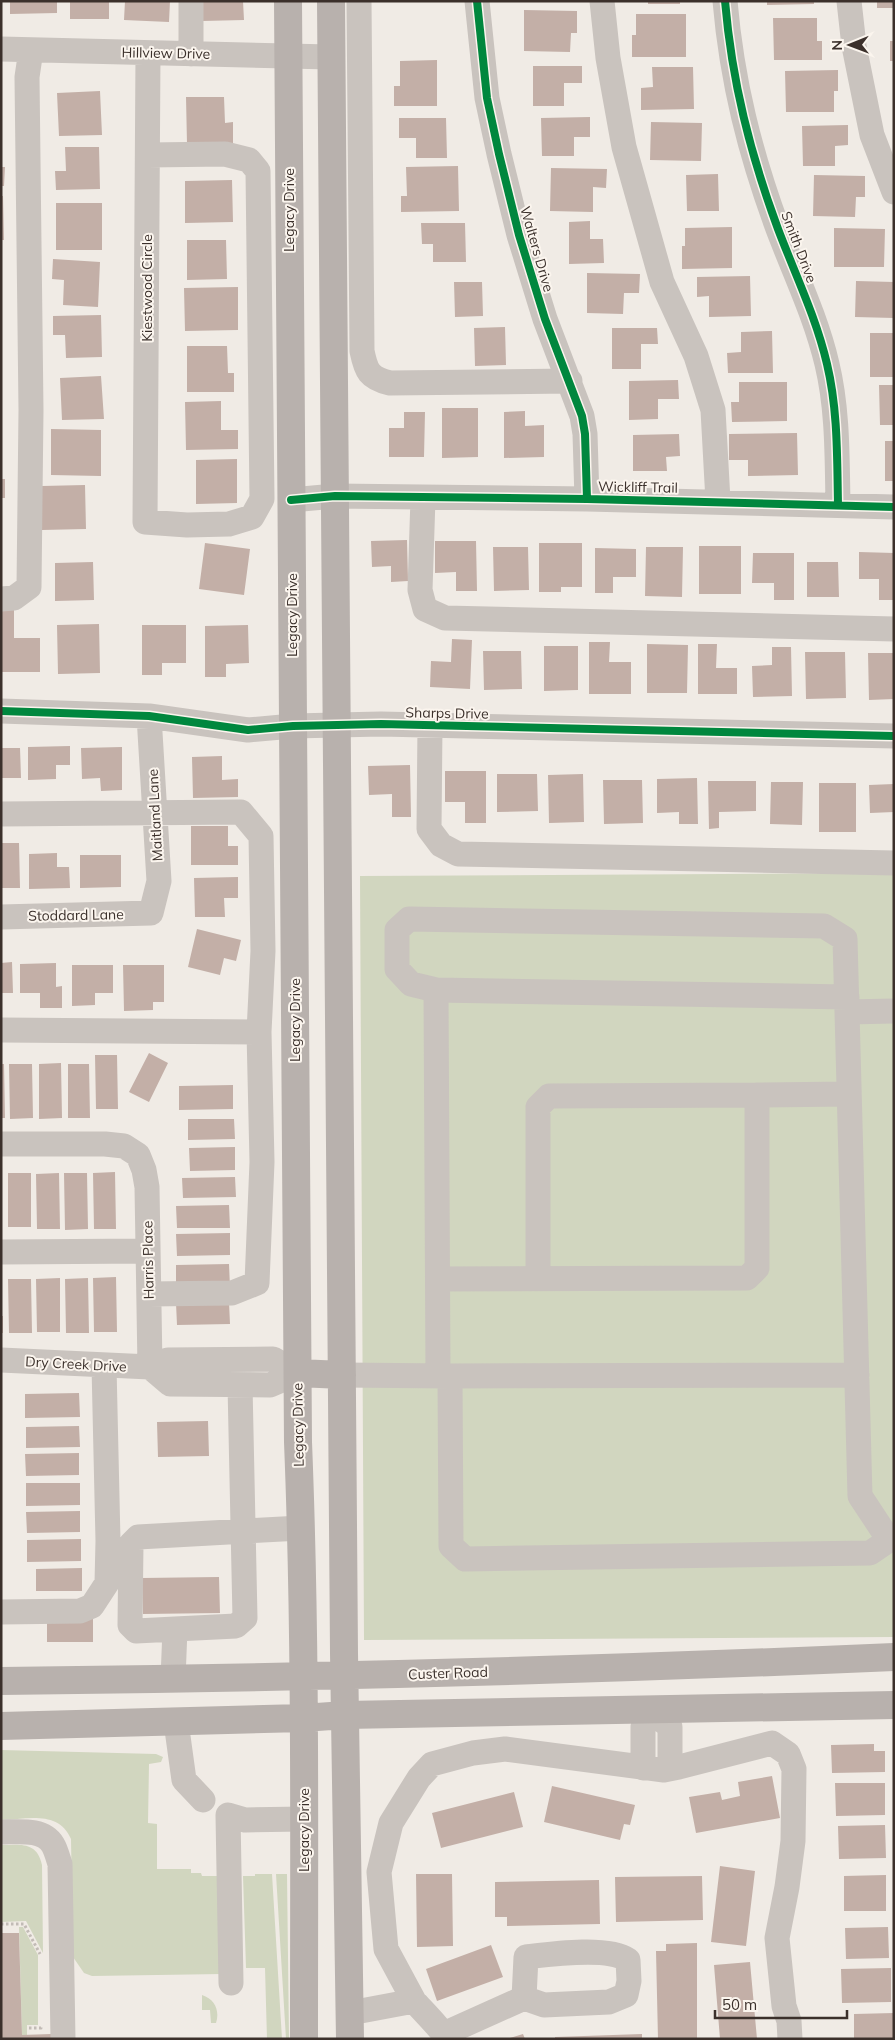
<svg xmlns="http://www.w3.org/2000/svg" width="895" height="2040" font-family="Mulish,sans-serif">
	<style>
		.green { fill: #d1d6bf }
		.building { fill: #c3afa7 }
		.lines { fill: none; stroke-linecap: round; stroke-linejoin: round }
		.path { stroke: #c2bbb6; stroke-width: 3; stroke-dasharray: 2.5 2.5; stroke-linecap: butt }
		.minor { stroke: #c9c3be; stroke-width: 25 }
		.major { stroke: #b8b1ad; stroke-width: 28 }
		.cycleway-casing { stroke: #fbf5ee; stroke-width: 11 }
		.cycleway { stroke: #00873e; stroke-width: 8 }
		.labels { text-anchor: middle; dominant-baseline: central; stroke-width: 4; stroke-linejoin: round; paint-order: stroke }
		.street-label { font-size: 14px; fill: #3b302b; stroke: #fbf5ee }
	</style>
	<rect width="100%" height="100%" fill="#f0ebe5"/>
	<path class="green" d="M894 873V1637L364 1640 360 876Z
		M1 1750 156 1754 163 1757 161 1762 149 1764 148 1823 157 1824V1869H191V1873H201L202 1876H223L222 1974 92 1976 84 1973 73 1957 71 1839C59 1810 27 1819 1 1820Z
		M1 1845C20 1845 37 1841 42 1865L43 1953 26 1921 1 1922Z
		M255 1874H272L282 2039H267L265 1968H246L243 1876H255Z
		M276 1874H287L289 2039H286Z
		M19 1927H23L38 1955V2025H27V2035H22Z
		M202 1995C215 1999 220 2011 216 2023H211L210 2010H202Z"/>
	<path class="building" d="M10 1H57V13L10 14Z
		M70 1H109V19H70Z
		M125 1H170L169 22 124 20Z
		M202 1H243L244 20 202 21Z
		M648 1H680V4H648Z
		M767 1H814V4L767 5Z
		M877 1H894V8H877Z
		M524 10 577 11V33H571L570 52 524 51Z
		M636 14H686V57H632V35H636Z
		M773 18H817V41H822V60H774Z
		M890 41H894V61H890Z
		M437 60V106H394V86H400V61Z
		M533 66H582V83H564V106H533Z
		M652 67H693L694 109 641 110V88L653 87Z
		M838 70V91H834V112H786L785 71Z
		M100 91 102 135 59 136 57 93Z
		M186 97H224L225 123 233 122V143L187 144Z
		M590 117V137H574V156H542L541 118Z
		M399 118H446L447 158H416V138H399Z
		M651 122 702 123 701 161 650 160Z
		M848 125V145L835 146V166H803L802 126Z
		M65 147H99L100 189 56 190 55 171H66Z
		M458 166 459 211 401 212V196H407L406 167Z
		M1 167H5L4 186H1Z
		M551 168 607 169 606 188 593 187V212L550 211Z
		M718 174 719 211H687L686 175Z
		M814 175 865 176V197H856L855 217 813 216Z
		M232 180 233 222 185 223V181Z
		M1 196H3L4 240H1Z
		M56 203H102V250H56Z
		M590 221V239H603L604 263 569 264V222Z
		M421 223H465L466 262H433V244H422Z
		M732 227V268L682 269V246H685V228Z
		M834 228 885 229 884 267H834Z
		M187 240H226L227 279 187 280Z
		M53 259 100 262 98 307 63 305 64 280 52 279Z
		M587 273 640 274 639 293H624L623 314 587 313Z
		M750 276 751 316 709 317V296L697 297V277Z
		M856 281 894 282V318L855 317Z
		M454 282H482L483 316 455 317Z
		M238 287V330L185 331 184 288Z
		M101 315 102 357 66 358 65 335H53V316Z
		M505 327 506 365 475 366 474 328Z
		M612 328H657L658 344H641V369H612Z
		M772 331 773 373H728L727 353 741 352V332Z
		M870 333H894V377H870Z
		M187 346H227L228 373H234V392H187Z
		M101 376 104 419 62 420 60 378Z
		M678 380 679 399H658V419L629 420V381Z
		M739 382H787V421L732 422 731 402H739Z
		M879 385H894V425H880Z
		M221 401V430H238V449L186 450 185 402Z
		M442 408H478V457L442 458Z
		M525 411V426L544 425V457L504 458V412Z
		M404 412H425L424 457H389V428H404Z
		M51 429 101 430V476L51 475Z
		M797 433 798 475 748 476V460H729V434Z
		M679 434 680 456 666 457 667 471H633V435Z
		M885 441H894V481H885Z
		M237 459V503L196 504V460Z
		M1 479H5V498H1Z
		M85 485 86 529 42 530V486Z
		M407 540 408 581 391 582V566L372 567 371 541Z
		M435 541H476L477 591H456V572L435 573Z
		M205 543 250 549 244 595 199 589Z
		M539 543H582V587H561V592H539Z
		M699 546H741V594H699Z
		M493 547H528L529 590 494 591Z
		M646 547H683L682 597 645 596Z
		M595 548 636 549V577H613V593H595Z
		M859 552 894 553V600H879V579H859Z
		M753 553H794V600H774V583H752Z
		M93 562 94 600 55 601V563Z
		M807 562H838L839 597H807Z
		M1 610H14V638H40V672H1Z
		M99 624 100 673 58 674 57 625Z
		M142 625H186V663H162V675H142Z
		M248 625 249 663 226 664V677H205V626Z
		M452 639 472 640 470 689 430 687 431 661 451 662Z
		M589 642H610L609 662H631V694H589Z
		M647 644 688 645 687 693H647Z
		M698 644H717L716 668H737V694H698Z
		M544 646H578V690L544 691Z
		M772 647H791L792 696 753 697 752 666 772 665Z
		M483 651H521L522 689 484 690Z
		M805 652H845L846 698 806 699Z
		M868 653H894V699L869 700Z
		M70 746V765H56V779L28 780V747Z
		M122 747V790L101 791 100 778 82 779 81 748Z
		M1 748H20L21 778H1Z
		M222 756V780L238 779V797L193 798 192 757Z
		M410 765 411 817H392V794L369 795 368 766Z
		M445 771H486V823H465V802H445Z
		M497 774H537L538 811 497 812Z
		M583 774 584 822 549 823 548 775Z
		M697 778 698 824H679V812L657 813V779Z
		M603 780H642L643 823 604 824Z
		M708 781H756V811L719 812V828L709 829Z
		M771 782H803L802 825 770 824Z
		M819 783H856V832H819Z
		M894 784V812L870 813 869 785Z
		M191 826H228V846H238V865H191Z
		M1 843H19L20 888H1Z
		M57 853V867H69L70 888 29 889V854Z
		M80 855H121V887L80 888Z
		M238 877V898H224L225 917H195L194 878Z
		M197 929 241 940 236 961 224 958 220 975 188 967Z
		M12 962 13 993H1V963Z
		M56 963V987L62 986V1008H40V993H20V964Z
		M72 965H113V993H95V1005L72 1006Z
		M123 965H164V1002H153V1010L124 1011Z
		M149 1053 168 1063 149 1102 129 1092Z
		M95 1055H117L118 1109H96Z
		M61 1063 62 1118 39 1119V1064Z
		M1 1064H4L5 1118H1Z
		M9 1064H32L33 1118 10 1119Z
		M68 1064H89L90 1118H68Z
		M233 1085V1109L179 1110V1086Z
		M188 1119H234L235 1139 188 1140Z
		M235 1147V1170L190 1171 189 1148Z
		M115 1172 116 1229H94L93 1173Z
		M8 1173H31V1227H8Z
		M59 1173 60 1229H37L36 1174Z
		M64 1173H87L88 1229 65 1230Z
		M235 1177 236 1197 183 1198 182 1178Z
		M229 1205 230 1228H177L176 1206Z
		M230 1233V1255L177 1256 176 1234Z
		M229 1264 230 1287 176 1288V1265Z
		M116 1277 117 1332H94L93 1278Z
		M60 1278V1332H37L36 1279Z
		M88 1278 89 1333H66L65 1279Z
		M8 1279H31L32 1333H9Z
		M229 1302 230 1324 177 1325 176 1303Z
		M1 1316H3V1333H1Z
		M79 1393 80 1417 25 1418V1394Z
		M208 1421 209 1456 158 1457 157 1422Z
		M79 1426 80 1447 26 1448V1427Z
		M79 1453V1475L26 1476 25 1454Z
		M26 1483H80V1505L26 1506Z
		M80 1511V1532L27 1533 26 1512Z
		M81 1539V1561L27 1562V1540Z
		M82 1568V1591H36V1569Z
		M219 1577 220 1613 143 1614 142 1578Z
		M93 1618V1642H47V1619Z
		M874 1744V1751H885V1772L832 1773 831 1745Z
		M772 1776 780 1818 696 1833 689 1797 720 1792 722 1800 740 1796 738 1782Z
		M835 1783H885V1815L836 1816Z
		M552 1786 635 1805 630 1825 624 1824 620 1840 544 1822Z
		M514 1792 523 1827 441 1848 432 1813Z
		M885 1825 886 1858 839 1859 838 1826Z
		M720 1866 755 1871 746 1946 711 1942Z
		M416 1874H452L453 1946 417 1947Z
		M886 1875V1911H844V1876Z
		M702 1876 703 1920 616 1922 615 1877Z
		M599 1880 600 1924 507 1926V1917H495V1882Z
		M888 1927 889 1958 846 1959 845 1928Z
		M1 1933H19L22 2035 51 2034V2039H1Z
		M697 1943V2039H658L656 1951H666V1944Z
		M491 1945 503 1977 437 2001 426 1969Z
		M750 1962 757 2039H720L714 1965Z
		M891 1968V2002L842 2003 841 1969Z
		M894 2013V2039H854V2014Z
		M523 2034 525 2039H510V2038Z
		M642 2034V2039H555V2037Z"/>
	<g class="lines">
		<path class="path" d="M1 1924H24L40 1954
			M29 2028H41V2026"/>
		<path class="minor" d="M191 1V54
			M359 1 362 351C366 371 369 378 390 383L570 381
			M477 1 487 98 499 154 519 235 545 319 582 416 585 434 587 499
			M602 1 608 58 624 147 662 282 696 356 713 410 718 501
			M725 1C732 82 750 153 778 229 795 274 816 317 827 364 838 410 837 458 838 504
			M849 1 854 46 872 135 894 192
			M1 49 331 57
			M148 155 225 154 249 160 258 171 262 499 252 517 229 524 187 525 145 522 148 53
			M423 498 420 590 425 609 445 618 894 629
			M291 500 335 496 587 499 894 507
			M1 599 14 598 29 587 31 410 27 77 31 50
			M1 711 149 716 248 730 293 726 381 724 894 736
			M430 725 429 829 441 845 458 854 894 863
			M1 814 241 812 261 836 263 951 259 1032 1 1030
			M1 917 151 913 159 881 149 716
			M436 990 847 997
			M1 1144H105L124 1146 138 1155 144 1170 147 1187 150 1367
			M1 1252 148 1251
			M538 1278V1107L549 1096 757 1095
			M438 1279 747 1278 757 1268V1095L849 1094
			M149 1294 232 1293 257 1283 262 1162 259 1032
			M1 1360 150 1367 168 1360 273 1359 298 1373
			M150 1367 170 1384 270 1385 298 1373
			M342 1375 450 1376 857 1375
			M438 1376 436 990 411 984 397 969V930L409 919 824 926 845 939 847 1012 894 1011
			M450 1376 451 1546 465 1559 870 1553 889 1540 860 1496 847 1012
			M1 1612 80 1611 92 1606 107 1583 108 1541 104 1366
			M175 1629 136 1631 130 1625 131 1544 138 1537 301 1528
			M173 1679 175 1629 236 1626 245 1618 240 1385
			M176 1722 184 1780 203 1800
			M643 1768V1727L650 1710 670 1727V1768
			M1 1832C18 1832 43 1828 53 1845 56 1850 58 1858 60 1864L63 2039
			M231 1983 228 1815 245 1820 304 1819
			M414 2001 386 1949 379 1872 391 1823 419 1778 432 1764 473 1753 505 1749 664 1770 679 1767 772 1743 788 1754 794 1769 793 1841 787 1887 777 1938 784 2006 789 2021 790 2039
			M350 2013 414 2001C421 2009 444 2032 446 2039
			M444 2034 524 1998 544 2005 609 2002 626 1995 629 1981 628 1960C608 1946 551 1954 526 1957L524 1998"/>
		<path class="major" d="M288 1 298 1442C306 1641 304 1840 304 2039
			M331 1 344 1653 350 2039
			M298 1373 342 1375
			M1 1681C299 1678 596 1670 894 1657
			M1 1726 303 1718 345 1715 894 1705"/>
		<g class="cycleway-casing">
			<path id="cycleway" d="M477 1 487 98 499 154 519 235 545 319 582 416 585 434 587 499
				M725 1C732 82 750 153 778 229 795 274 816 317 827 364 838 410 837 458 838 504
				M291 500 335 496 587 499 894 507
				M1 711 149 716 248 730 293 726 381 724 894 736"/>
		</g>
		<use href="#cycleway" class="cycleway"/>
	</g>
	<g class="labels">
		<g class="street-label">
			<text transform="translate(166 53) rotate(1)">Hillview Drive</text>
			<text transform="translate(289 210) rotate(-90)">Legacy Drive</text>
			<text transform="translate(799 247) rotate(69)">Smith Drive</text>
			<text transform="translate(537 249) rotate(74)">Walters Drive</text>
			<text transform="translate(147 288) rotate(-90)">Kiestwood Circle</text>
			<text transform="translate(638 487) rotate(1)">Wickliff Trail</text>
			<text transform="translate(292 615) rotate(-90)">Legacy Drive</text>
			<text transform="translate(447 713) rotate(1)">Sharps Drive</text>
			<text transform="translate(155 815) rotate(-93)">Maitland Lane</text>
			<text transform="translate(76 915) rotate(-1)">Stoddard Lane</text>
			<text transform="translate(295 1020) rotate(-90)">Legacy Drive</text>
			<text transform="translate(148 1260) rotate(-91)">Harris Place</text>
			<text transform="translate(76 1364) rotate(3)">Dry Creek Drive</text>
			<text transform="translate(298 1425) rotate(-91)">Legacy Drive</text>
			<text transform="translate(448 1673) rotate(-2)">Custer Road</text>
			<text transform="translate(304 1830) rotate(-90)">Legacy Drive</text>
		</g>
	</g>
	<rect width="895" height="2040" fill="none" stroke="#3b302b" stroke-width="5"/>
	<g transform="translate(850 45) rotate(269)" stroke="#fbf5ee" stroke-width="4" paint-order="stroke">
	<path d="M0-4L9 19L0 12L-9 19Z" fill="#3b302b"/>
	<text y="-8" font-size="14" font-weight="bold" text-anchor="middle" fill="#3b302b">N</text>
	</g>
	<path d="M715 2010v8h132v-8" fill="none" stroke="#3b302b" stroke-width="2.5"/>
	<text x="722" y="2010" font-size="15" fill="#3b302b" stroke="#fbf5ee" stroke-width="4" paint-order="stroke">50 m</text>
</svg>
